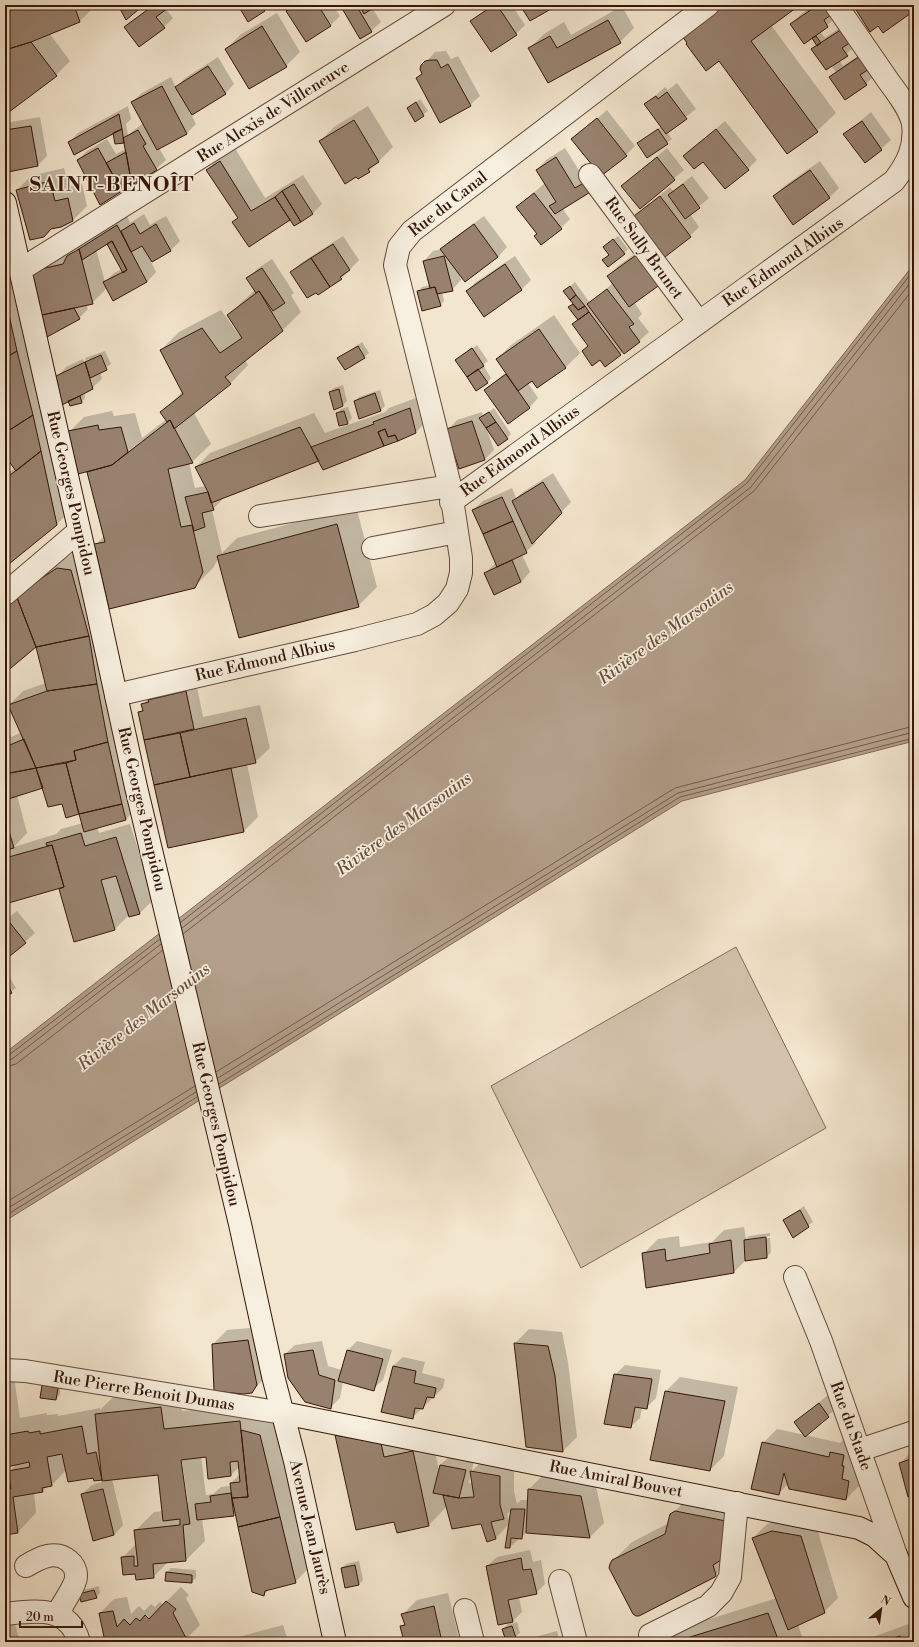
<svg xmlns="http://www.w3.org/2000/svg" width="919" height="1647" font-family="'Libre Bodoni',serif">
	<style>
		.green { fill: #d3c3ac; stroke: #846c5a }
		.water { fill: #b39f8b; stroke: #816857 }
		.shadow { fill: #0003; fill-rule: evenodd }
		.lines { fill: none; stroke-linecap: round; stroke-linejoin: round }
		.shore { stroke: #745a4a; stroke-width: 1 }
		.building { fill: #98826f; stroke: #361608 }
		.minor-casing { stroke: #654a3a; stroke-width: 24 }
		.secondary-casing { stroke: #361608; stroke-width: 24 }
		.minor { stroke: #f7efdf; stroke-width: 22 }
		.secondary { stroke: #f7efdf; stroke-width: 22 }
		.labels { text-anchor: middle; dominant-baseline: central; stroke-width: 3.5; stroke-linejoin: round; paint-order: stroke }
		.street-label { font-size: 16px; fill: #361608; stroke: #f7efdf }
		.water-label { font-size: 17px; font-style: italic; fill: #684d3c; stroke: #f7efdf }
		.district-label { font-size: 20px; font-weight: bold; letter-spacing: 1px; fill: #361608; stroke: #f7efdf }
	</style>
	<rect width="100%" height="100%" fill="#f3e6ce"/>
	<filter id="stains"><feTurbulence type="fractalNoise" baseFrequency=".005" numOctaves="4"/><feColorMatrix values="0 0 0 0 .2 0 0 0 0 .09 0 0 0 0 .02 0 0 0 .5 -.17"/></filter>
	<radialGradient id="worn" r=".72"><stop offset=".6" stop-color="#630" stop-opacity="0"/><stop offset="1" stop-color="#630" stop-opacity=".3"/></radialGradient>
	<path class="green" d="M736 947 826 1128 581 1268 491 1086Z"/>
	<path class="water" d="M914 264V741L682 801 5 1221V1053L745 480Z"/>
	<path class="shadow" d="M5 5H93L94 7 80 21 50 34 70 61 56 75 5 114Z
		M152 5H171L166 9 173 18 164 27H126Z
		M243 5H268L269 6 265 10Z
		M293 5H333L340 16 331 25 306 40 287 11Z
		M341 5H376L372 8 381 22 371 31Z
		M491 5H512L525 25 516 34 471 21Z
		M798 5 771 25 836 113 817 131 720 60Z
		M814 5H840L837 17 820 31 825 38 851 20 856 45 839 60 843 66 870 48 875 75 866 84 831 77 836 72 832 67 835 64 813 49 817 45 812 37 791 24 801 14Z
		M622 6 634 28 620 42 549 82 530 48 544 34 564 22 571 35Z
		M277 13 300 52 286 66 226 49 240 35Z
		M446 51 451 59 458 56 480 96 470 105 417 78 422 73 426 62 435 52Z
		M218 57 234 84 225 94 191 114 196 124 187 133 159 148 166 160 156 169 78 160 87 151 107 139 116 154 126 149 125 141 114 132 69 143 78 133 128 106 131 119 126 124 128 135 143 123 132 102 142 93 171 77 176 87 185 78Z
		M677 83 696 109 667 132 672 139 667 143H638L662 126 646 104 665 87 668 90Z
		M420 99 428 111 415 120 408 108Z
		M368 106 393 147 369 171 320 141 334 127Z
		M607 110 635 146 626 155 573 139Z
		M871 112 891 140 881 149 845 134Z
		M40 117 47 156 38 165 5 151V128L11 122Z
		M725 121 757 160 748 169 685 156Z
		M235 148 265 198 303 175 322 204 313 213 294 225 291 219 239 217 207 170 221 156Z
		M565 148 585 180 596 173 562 208 570 219 561 228 517 207 545 183 537 170 546 160Z
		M667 148 684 170 640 207 622 186Z
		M820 161 839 188 830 197 793 223 774 196 783 187Z
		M64 168 69 187 82 184 87 206 73 220 17 190 31 176Z
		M692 176 709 198 690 214 699 227 690 236 659 259 634 302 642 314 638 318 649 332 639 341 620 354 589 345 579 319 570 307 574 303 565 291 575 282 590 303 613 283 608 276 618 266 650 243 631 219 670 187 673 191Z
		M144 214 150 225 166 216 180 241 171 250 151 262 156 272 147 282 107 288 92 303 86 304 88 309 79 318 33 271 48 257 74 251 83 242 127 216 130 223ZM108 242 122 269 114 273 105 282 96 249Z
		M484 216 507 247 498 257 465 281 460 274 461 280 452 290 442 292 444 301 440 305 418 292 422 287 430 285 424 261 433 251 442 249 451 240Z
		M343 236 359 260 341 279 291 272 301 263Z
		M618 236 628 249 624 253 603 260 610 254 609 243Z
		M5 243 71 510 57 524 5 566V475L15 468 5 454Z
		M515 256 531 280 522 289 484 315 467 291 476 282Z
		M272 259 294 293 291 295 301 312 283 330 245 360 248 365 230 384 194 413 211 444 192 462 189 463 195 488 206 486 196 467 210 453 314 413 325 433 385 412 389 408 424 395 430 418 416 432 398 440 319 460 222 498V500L212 510 222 553 237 538 356 506 377 587 358 606 219 558 213 568 194 587 96 545 104 536 88 472 90 470 70 431 84 417 112 411 114 416 135 413 142 438 167 419 162 412 183 391 161 350 179 332 221 310 239 335 241 334 228 315 255 290 248 279 257 269Z
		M554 315 580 353 566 367 537 387 532 380 528 383 538 398 529 408 485 390 504 374 514 387 515 386 497 359 511 345Z
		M362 342 369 353 364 357 339 358Z
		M477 345 488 361 483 365 491 378 487 383 456 360Z
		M105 351 111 364 100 372 102 379 92 388 84 392 85 398 81 403 57 377 66 367 83 359 84 362 66 371V373L93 386 86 363 90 361 89 359 86 361 85 358Z
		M343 385 347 401 343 405 335 408 330 392 334 388Z
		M380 390 385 406 381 410 360 418 355 401 359 397Z
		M348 407 352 418 348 423 337 414 341 409Z
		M494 408 511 434 507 438 487 430 494 450 485 459 448 430 457 420 482 412 483 416Z
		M553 473 571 502 535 540 536 543 522 555 530 572 521 582 485 573 496 563 473 510 483 501 512 488 516 498 523 492Z
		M72 554 85 556 135 810 126 819 97 827 99 833 130 824 154 899 140 913 129 915 115 929 75 941 60 887 12 901 5 908V729L8 728 11 737 22 732 9 705 23 691 46 683 36 645 5 672V604L35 578ZM43 787 80 814 83 823 61 829 56 834 14 847 27 833 17 795Z
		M196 682 203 717 260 705 270 748 255 762 247 764 258 817 244 831 169 847 139 713 143 709 142 705 152 695Z
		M17 911 35 933 5 959V920Z
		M8 974 16 988 5 996V976Z
		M804 1206 813 1222 793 1236 784 1221Z
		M744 1227 746 1239 749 1236 770 1233V1236L748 1239V1241L770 1238 771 1252 767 1257 746 1260 734 1272 647 1287 643 1254 658 1239 679 1236 680 1247 712 1242 724 1230Z
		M262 1327 266 1377 251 1392 213 1344 227 1330Z
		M529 1329 562 1332 568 1362 577 1437 563 1451 515 1343Z
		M322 1341 328 1366 342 1370 348 1350 357 1341 392 1350 383 1380 373 1389 343 1382 340 1398 331 1407 285 1354 295 1345Z
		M403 1357 425 1362 422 1373 445 1379 443 1388 412 1418 393 1366Z
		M625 1365 661 1370 656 1398 646 1408 642 1407 640 1418 630 1427 615 1375Z
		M13 1370 20 1418 47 1413V1415L58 1414V1416L100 1408V1410L114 1396 179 1389 182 1411 258 1403 274 1421 309 1568 295 1582 270 1588 264 1595 236 1512 233 1515 202 1518 205 1541 186 1560 168 1562 153 1577 136 1573 122 1558 137 1543 135 1531 154 1512 163 1511 159 1474 112 1479 123 1525 114 1535 94 1540 82 1494 92 1485 108 1480H95L94 1476 66 1470 52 1485 48 1486 42 1491 34 1492 36 1513 18 1532 5 1534V1476L10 1475 9 1472 17 1464 5 1449V1371ZM179 1455H181L188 1502H186ZM206 1456 209 1477 231 1475 240 1466V1474L231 1483V1486L221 1487 213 1494 206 1495 201 1457Z
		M680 1377 738 1387 724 1456 710 1470 666 1391Z
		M47 1381 61 1383 60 1394 56 1399 43 1386Z
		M829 1394 838 1407 805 1435 840 1443 845 1438 863 1467 860 1485 846 1499 789 1483 779 1493 763 1443 777 1429 805 1435 796 1422Z
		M355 1417 431 1433 439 1470 440 1465 450 1456 474 1460 472 1471 485 1458 514 1462V1491L517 1504 521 1500H528L529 1489 543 1475 595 1482 604 1523 590 1537 526 1533 510 1547 509 1524 496 1538 488 1541 482 1522 447 1506 429 1525 395 1521 336 1436ZM471 1474 473 1484 469 1483ZM512 1510 510 1523 507 1514Z
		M914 1453V1457L910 1459V1461L914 1459V1494L900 1464 909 1454Z
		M690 1496 746 1504 733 1558 714 1576 613 1561 632 1542 669 1523 671 1515Z
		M787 1517 815 1522 838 1598 824 1612 798 1625 804 1642H659L671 1631 777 1598 753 1538 767 1524Z
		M530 1550 533 1562 541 1560 545 1584 536 1593 519 1597 522 1612 510 1624 517 1622 520 1633 515 1637 503 1629 510 1622 487 1566 497 1557Z
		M359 1561 363 1580 359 1584 346 1587 342 1568 346 1564Z
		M171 1568 196 1570V1578L191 1582 166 1573Z
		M99 1586 100 1593 96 1597 80 1595 84 1590Z
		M181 1587 189 1595 186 1598 200 1625 186 1639 182 1642H106L100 1613 114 1599 127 1597 131 1614 139 1606 144 1611 151 1604 155 1607 160 1602 163 1605Z
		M448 1593 460 1642H405L401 1627 405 1623 403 1614 417 1600Z
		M14 1621 20 1642H5V1626L9 1622Z
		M914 1622V1642H859Z
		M283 1625 288 1641 294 1639V1642H232L235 1638Z
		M557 1631 560 1642H527L531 1638Z"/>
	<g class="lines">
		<path class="shore" d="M181 922 747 483 914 270
			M182 928 751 487 914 278
			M183 934 754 491 914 288
			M5 1056 9 1055 160 939
			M5 1061 12 1059 161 944
			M5 1067 16 1064 163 950
			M216 1072 675 788 914 726
			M218 1078 678 793 914 732
			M219 1084 680 797 914 738
			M5 1203 195 1086
			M5 1210 196 1092
			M5 1216 197 1097"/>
	</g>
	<path class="building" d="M5 5H74L80 22 31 42 5 50Z
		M118 5H144L126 20Z
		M154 5H172L156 17 165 28 139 47 124 27Z
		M242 5H262L265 11 248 22 239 7Z
		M296 5H318L331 26 306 42 286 11Z
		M340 5H356L372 32 360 39Z
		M359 5H378L364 14Z
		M494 5H497L517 35 491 52 470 21Z
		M520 5H558L530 21Z
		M718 5H800L751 41 818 132 787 154 719 61 706 71 686 44 687 43 680 33Z
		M818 5H825L831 15 824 20 828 27 804 44 790 24Z
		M853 5H914V11L883 33 878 26 870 32Z
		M608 20 621 43 548 83 528 48 550 36 557 48Z
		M262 26 287 67 249 89 225 49Z
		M842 29 851 42 842 48 848 56 826 70 811 49Z
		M816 36 821 43 817 46 812 38Z
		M31 42 57 76 5 115V50Z
		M860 56 869 69 860 75 867 85 845 100 829 77Z
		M431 60H437L441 68 448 64 471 106 440 123 416 78 422 74 420 69 421 65 425 61Z
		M208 66 226 94 192 115 175 87Z
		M162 86 187 134 157 150 131 102Z
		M667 92 687 119 666 134 644 104 656 96 658 99Z
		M416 102 424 116 415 122 407 108Z
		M119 114 122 129 74 155 68 142Z
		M597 118 627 156 601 176 571 139Z
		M354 120 379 162 368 169 370 172 358 179 356 177 345 184 319 141Z
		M862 121 882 150 865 163 843 134Z
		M31 126 38 166 8 172 5 156V130Z
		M122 129 124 143 115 144 113 133Z
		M658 129 668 144 647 158 637 143Z
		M716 129 749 170 725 189 703 162 694 169 683 156Z
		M138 130 146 144 143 146 157 170 132 185 123 138Z
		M98 148 122 191 100 205 77 160Z
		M126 152 132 185 122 191 106 163Z
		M556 157 575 188 587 181 592 191 555 214 549 206 556 202 536 170Z
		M657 157 675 180 640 209 621 186Z
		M220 161 251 211 275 197 290 220 249 247 232 222 238 218 206 170Z
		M810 170 830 198 793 225 773 196Z
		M50 181 55 201 68 198 73 221 61 227 51 229 44 237 30 240 16 190Z
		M294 184 313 214 301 222 282 191Z
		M683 184 700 208 685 219 668 195Z
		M282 191 301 222 294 226 275 197Z
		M534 193 562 229 541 245 534 236 537 234 516 207Z
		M660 196 691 237 661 260 630 219Z
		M134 223 140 234 156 224 171 251 152 262 142 246 131 252 121 231Z
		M474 224 498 257 465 282 440 249Z
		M117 225 147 282 113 301 103 282 127 270 112 241 82 260 79 249Z
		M613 239 625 254 608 267 602 260 609 255 603 247Z
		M112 241 127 270 123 273 107 244Z
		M333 244 350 270 340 277 342 279 330 287 311 258Z
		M79 249 93 304 42 315 32 271 63 264 67 256Z
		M639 253 661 284 629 307 607 276Z
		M444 256 453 291 437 294 435 287 430 288 423 261Z
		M311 258 330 287 318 295 316 293 307 298 290 272Z
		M505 264 522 290 484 317 466 291Z
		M262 268 285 303 273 311 259 291 256 293 246 278Z
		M570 286 576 295 570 300 563 291Z
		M435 287 441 306 422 311 417 291Z
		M607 289 634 324 629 327 640 342 624 354 587 304Z
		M259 291 283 331 225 377 231 384 174 429 170 420 167 422 160 412 183 394 160 350 202 328 220 353 242 338 227 315Z
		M576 295 585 306 578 310 570 300Z
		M5 297 17 351 5 358Z
		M573 304 578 310 585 306 589 312 578 320 568 307Z
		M74 308 80 319 47 337 42 315Z
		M589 312 621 355 605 367 600 360 592 366 582 351 588 346 572 324Z
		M539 329 566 368 537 388 532 381 518 391 496 359Z
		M358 346 365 358 345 370 337 358Z
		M472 348 484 366 467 377 455 360Z
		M17 351 33 415 5 433V358Z
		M101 355 107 370 90 378 85 362Z
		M85 362 93 389 62 405 56 376Z
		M478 369 488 383 476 391 467 377Z
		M506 374 530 408 508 424 484 390Z
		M339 389 343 406 334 410 329 392Z
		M375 393 381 411 359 419 354 401Z
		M80 396 82 403 70 406 68 401Z
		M410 408 416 433 398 441 395 435 388 437 385 429 378 432 384 446 323 470 311 447 374 424 373 422Z
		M344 411 348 424 339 426 336 413Z
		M489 412 496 422 486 428 479 418Z
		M33 415 41 451 16 471 5 456V433Z
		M170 420 193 463 168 469 181 527 192 525 203 572 195 588 109 609 94 544 105 542 87 472 112 465Z
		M472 421 485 460 459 469 446 429Z
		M496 422 508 439 498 446 486 428Z
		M98 425 99 430 121 427 128 452 112 465 78 474 68 431Z
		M300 427 319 461 211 503 208 492 195 467Z
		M385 429 388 437 395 435 398 441 384 446 378 432Z
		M41 451 57 525 9 564 5 558V479Z
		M543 482 562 513 532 544 512 501Z
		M208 492 214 510 202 513 205 527 194 531 185 497Z
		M502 497 513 521 483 534 472 510Z
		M513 521 527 553 497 567 483 534Z
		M337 524 359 607 239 638 217 556Z
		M512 560 521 582 494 595 484 573Z
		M57 568 71 570 89 636 36 647 16 595Z
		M16 595 36 647 5 673V605Z
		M89 636 97 684 47 691 36 647Z
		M97 684 108 742 74 751 76 760 36 768 8 705 47 691Z
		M186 691 194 729 144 740 138 712 143 711 141 704 149 702 148 700Z
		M246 718 256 763 190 777 180 733Z
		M180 733 190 777 154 785 144 740Z
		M24 739 36 768 5 774V747Z
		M108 742 122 804 79 814 66 763 76 760 74 751Z
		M66 763 79 814 66 818 62 804 48 807 36 768Z
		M36 768 43 788 5 800V774Z
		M231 768 244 832 168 848 154 785Z
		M122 804 126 820 84 832 79 814Z
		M5 818 14 848 5 850Z
		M81 833 85 846 116 837 140 914 129 917 116 876 101 880 115 930 74 942 59 889 64 887 52 845 47 846 46 843Z
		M52 845 64 887 5 904V858Z
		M7 919 26 943 5 960V921Z
		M5 981 12 993 5 997Z
		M800 1210 809 1227 793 1238 783 1220Z
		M766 1237 767 1258 745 1261 744 1240Z
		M731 1240 734 1273 646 1288 642 1253 665 1249 666 1261 710 1253 709 1244Z
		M248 1340 257 1385 252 1393 243 1394 214 1391 212 1344Z
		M514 1343 548 1346 555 1376 563 1452 526 1447Z
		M313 1350 319 1375 335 1380 331 1409 305 1402 288 1378 284 1354Z
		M347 1350 383 1359 374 1391 338 1381Z
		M393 1366 416 1371 414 1383 436 1388 434 1398 427 1397 423 1409 415 1408 413 1419 381 1412Z
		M614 1374 652 1379 647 1409 635 1407 631 1428 604 1424Z
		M42 1385 58 1388 56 1400 40 1398Z
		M665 1391 725 1401 710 1471 650 1460Z
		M819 1403 829 1417 805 1437 794 1422Z
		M161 1407 164 1429 240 1421 248 1497 232 1498 230 1483 240 1482 238 1461 230 1462 231 1476 208 1479 206 1457 181 1460 190 1524 183 1525 186 1561 153 1564 154 1578 136 1580 135 1574 123 1575 121 1557 134 1556V1566H138L134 1530 180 1525V1519L163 1521 158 1475 102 1481 95 1414Z
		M82 1426 87 1454 96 1452 102 1480 94 1481 93 1478 68 1482 62 1454 47 1457 52 1486 42 1488 43 1492 13 1497 18 1533 5 1535V1490L11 1489 8 1471 30 1467 29 1462 7 1467 5 1454V1435L28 1431 29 1433 40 1431V1434Z
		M241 1430 260 1435 280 1517 238 1527 232 1498 248 1497Z
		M335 1435 381 1443 384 1457 413 1451 429 1526 397 1533 394 1522 356 1530Z
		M762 1442 829 1457 830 1452 844 1455 842 1466H844L842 1479 849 1481 846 1500 789 1489 784 1473 779 1495 751 1489Z
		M914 1458V1496L908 1497 899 1463Z
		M440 1465 466 1470 459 1498 433 1493Z
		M470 1471 500 1476V1505L504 1519 491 1522 496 1539 487 1542 481 1524 452 1529 443 1495 459 1498 474 1497Z
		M103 1489 114 1535 93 1541 81 1494Z
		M528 1489 581 1496 590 1538 526 1533Z
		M231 1493 234 1516 197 1520 195 1504 211 1502 210 1496Z
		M511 1509H525L522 1539 511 1538 510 1548H505Z
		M675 1511 726 1521 721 1560 713 1565 716 1575 715 1577 639 1616H636L633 1614 609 1568 610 1564 612 1560 665 1534 670 1514Z
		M280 1517 296 1583 265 1591 264 1596 252 1592 238 1527Z
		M772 1531 801 1536 825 1613 788 1630 752 1538Z
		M521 1558 523 1570 531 1569 537 1594 508 1600 513 1622 498 1625 486 1566Z
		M355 1565 359 1585 345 1588 341 1568Z
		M166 1572 192 1575V1583L165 1581Z
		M94 1590 97 1598 81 1602 79 1594Z
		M166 1601 176 1609 173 1613 187 1640 181 1642H105L99 1613 113 1611 117 1627 124 1619 130 1625 136 1618 140 1621 145 1615 149 1619Z
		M434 1606 442 1642H404L400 1626 405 1625 401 1614Z
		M768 1613 779 1642H674Z
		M512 1626 516 1638 506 1641 502 1629Z
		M900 1636 902 1642H882Z"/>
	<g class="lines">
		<g class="minor-casing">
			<path id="minor" d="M590 175 698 321
				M20 270 444 5
				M451 502 894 181C907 164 916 147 913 124 910 108 896 92 887 79 870 54 853 30 836 5
				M260 516 450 486
				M373 548 457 532
				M5 594 79 531
				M116 695 355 640 417 624 434 615 448 603 457 589 461 573V558L450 486 395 265 399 247 412 231 708 5
				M795 1277 821 1341 896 1555
				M5 1370 25 1371 283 1413
				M860 1450 914 1432
				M26 1566C39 1558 56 1549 69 1561 73 1564 76 1570 76 1575 77 1584 62 1605 57 1614
				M560 1581 576 1642
				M465 1610 473 1642
				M5 1614C34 1611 69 1604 79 1642
				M650 1635 708 1606 721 1593 730 1577 737 1503"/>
		</g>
		<g class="secondary-casing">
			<path id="secondary" d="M5 203 97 608 136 787 240 1224 273 1376 295 1461 335 1642
				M283 1413 859 1528 875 1536 896 1555 914 1597"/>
		</g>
		<use href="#minor" class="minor"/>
		<use href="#secondary" class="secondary"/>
	</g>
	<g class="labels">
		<g class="street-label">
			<text transform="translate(273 112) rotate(-32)">Rue Alexis de Villeneuve</text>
			<text transform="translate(448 204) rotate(-38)">Rue du Canal</text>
			<text transform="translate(644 248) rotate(54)">Rue Sully Brunet</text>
			<text transform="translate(783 262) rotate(-35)">Rue Edmond Albius</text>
			<text transform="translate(520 451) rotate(-36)">Rue Edmond Albius</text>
			<text transform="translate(71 493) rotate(77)">Rue Georges Pompidou</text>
			<text transform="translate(265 660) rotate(-13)">Rue Edmond Albius</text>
			<text transform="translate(142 809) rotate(77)">Rue Georges Pompidou</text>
			<text transform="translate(216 1124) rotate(77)">Rue Georges Pompidou</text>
			<text transform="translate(144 1391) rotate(9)">Rue Pierre Benoit Dumas</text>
			<text transform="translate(851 1426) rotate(70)">Rue du Stade</text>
			<text transform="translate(616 1479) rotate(11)">Rue Amiral Bouvet</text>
			<text transform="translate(310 1527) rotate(77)">Avenue Jean Jaurès</text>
		</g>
		<g class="water-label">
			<text transform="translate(666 633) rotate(-36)">Rivière des Marsouins</text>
			<text transform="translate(404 824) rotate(-36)">Rivière des Marsouins</text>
			<text transform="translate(144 1017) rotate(-38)">Rivière des Marsouins</text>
		</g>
		<g class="district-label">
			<text x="112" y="185">SAINT-BENOÎT</text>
		</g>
	</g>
	<rect width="919" height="1647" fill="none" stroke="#f3e6ce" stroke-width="20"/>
	<rect x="6" y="6" width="907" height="1635" fill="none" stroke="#361608" stroke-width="2"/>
	<rect x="10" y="10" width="899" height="1627" fill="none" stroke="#361608"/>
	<g transform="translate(881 1609) rotate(29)" stroke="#f7efdf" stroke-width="3" paint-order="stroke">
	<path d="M0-3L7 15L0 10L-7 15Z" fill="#361608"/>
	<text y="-6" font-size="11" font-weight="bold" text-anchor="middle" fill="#361608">N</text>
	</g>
	<path d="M20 1621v6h62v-6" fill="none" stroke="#361608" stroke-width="2"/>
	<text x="26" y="1621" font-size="12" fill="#361608" stroke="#f7efdf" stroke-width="3" paint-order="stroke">20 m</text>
	<rect width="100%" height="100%" filter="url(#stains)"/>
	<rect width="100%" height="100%" fill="url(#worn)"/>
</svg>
